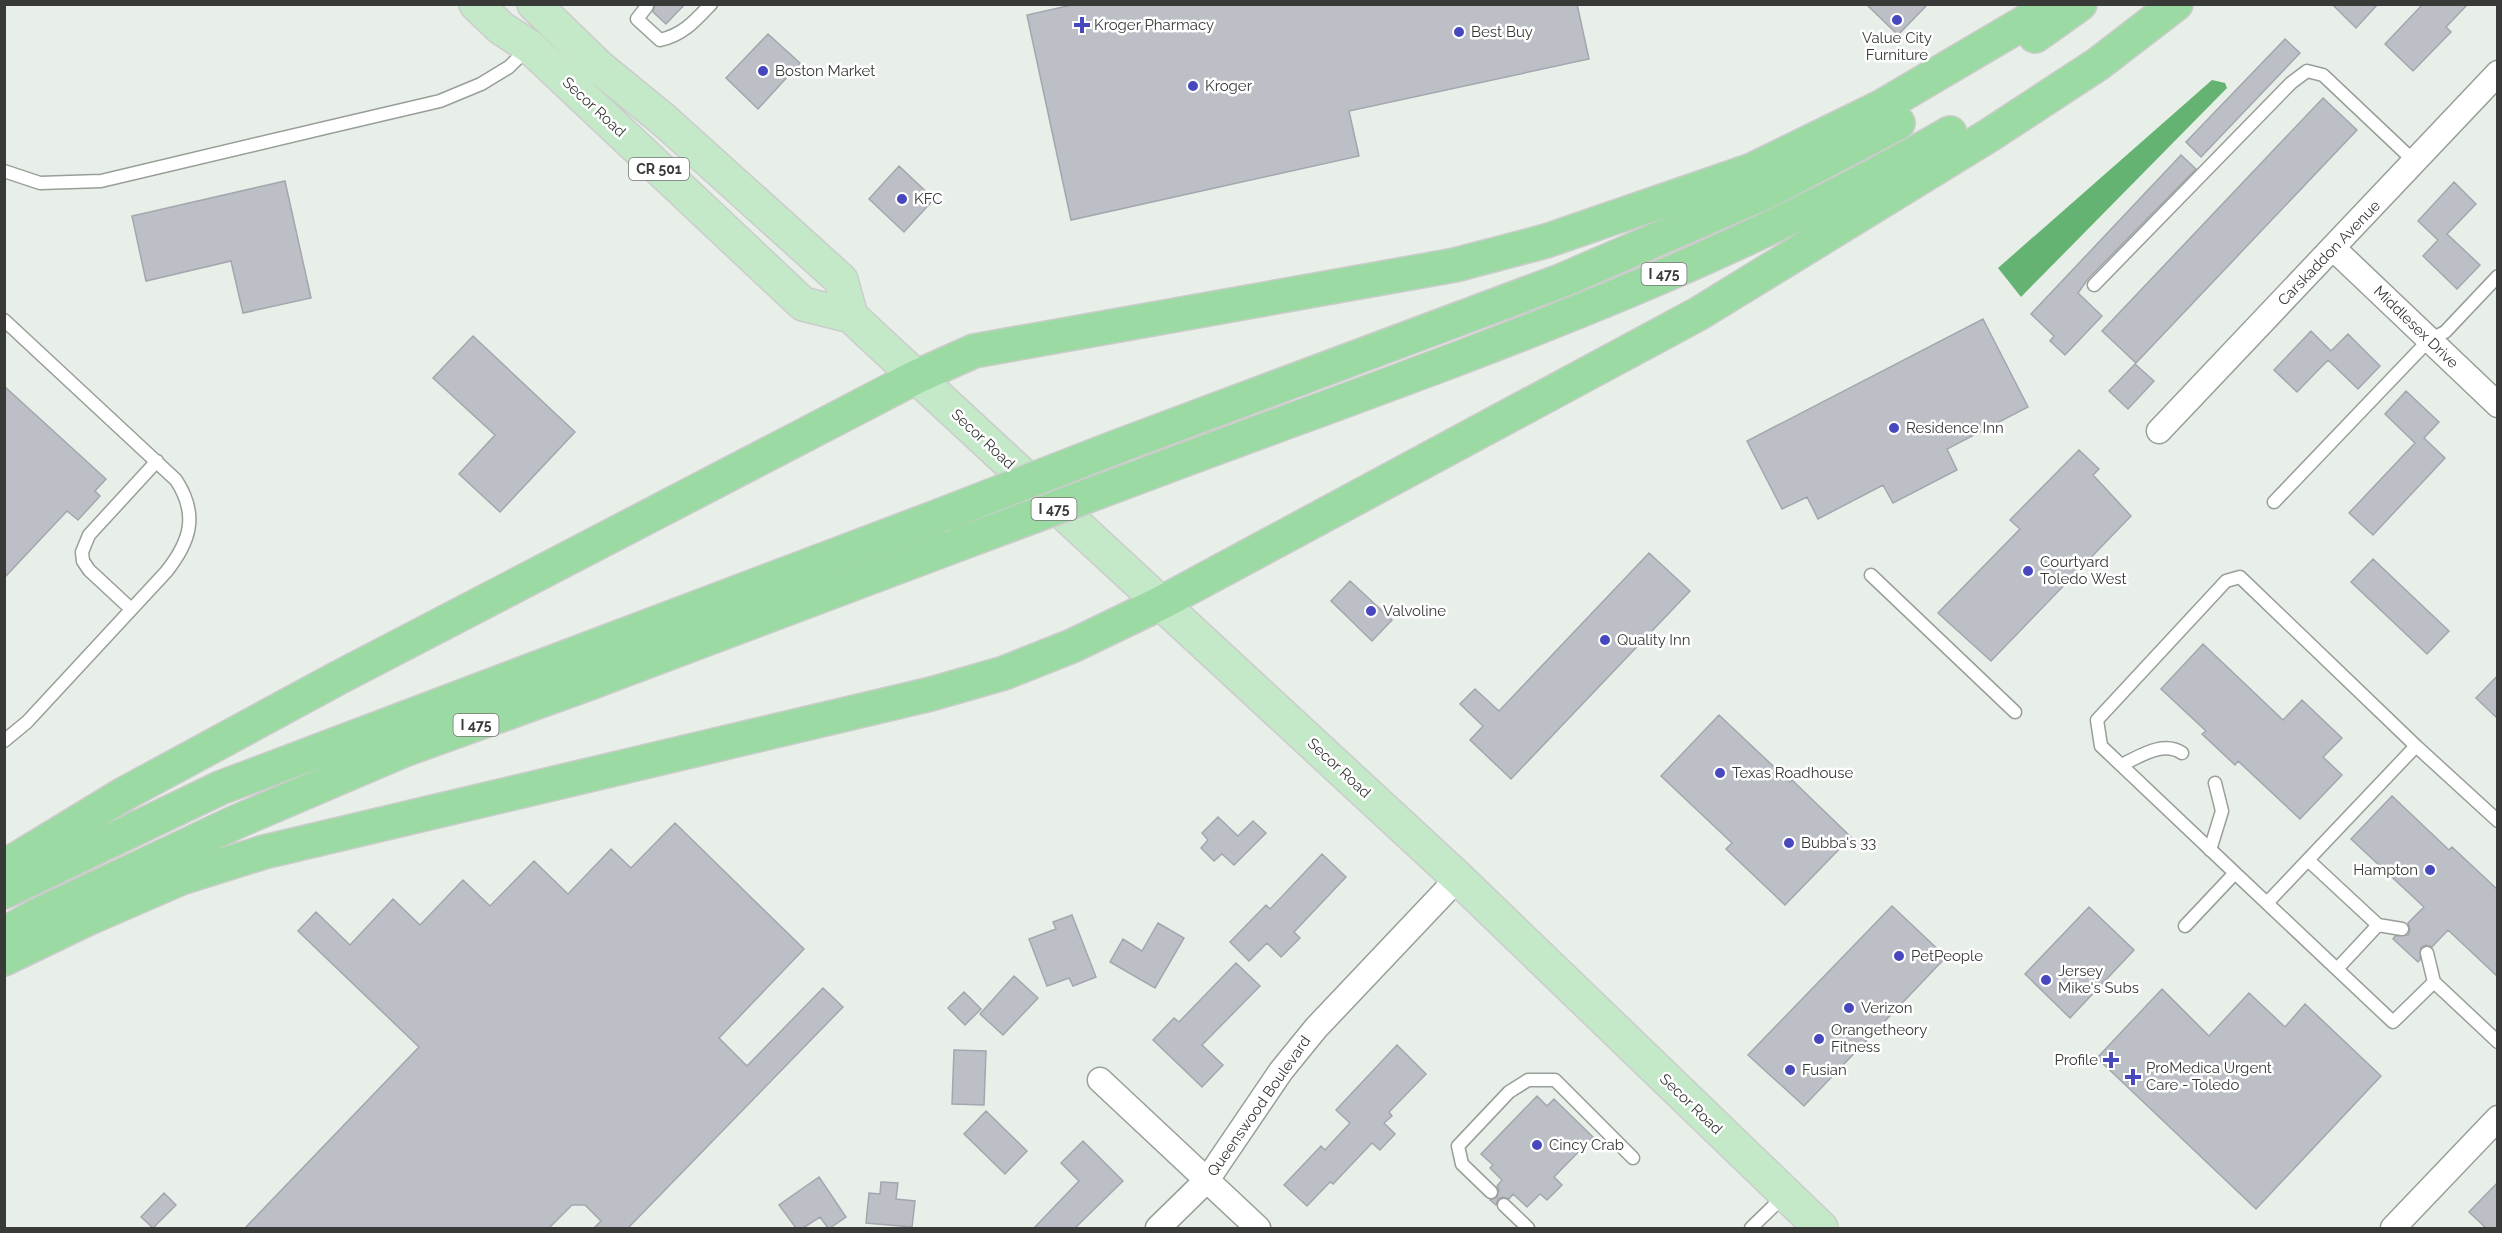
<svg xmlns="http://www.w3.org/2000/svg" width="2502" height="1233" font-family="Raleway,sans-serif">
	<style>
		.water { fill: #65b372 }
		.building { fill: #bdbfc7; stroke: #a4a6ae; stroke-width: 1.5 }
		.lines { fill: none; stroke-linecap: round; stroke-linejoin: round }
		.service-casing { stroke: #989e98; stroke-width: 15 }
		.minor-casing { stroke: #989e98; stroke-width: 27 }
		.primary-casing { stroke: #cbcccb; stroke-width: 36 }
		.motorway-casing { stroke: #cbcccb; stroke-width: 36 }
		.service { stroke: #fff; stroke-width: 12 }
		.minor { stroke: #fff; stroke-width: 24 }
		.primary { stroke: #c3e9c8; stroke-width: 33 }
		.motorway { stroke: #9bdaa3; stroke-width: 33 }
		.motorway-bridge-casing { stroke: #cbcccb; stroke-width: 36; stroke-linecap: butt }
		.motorway-bridge { stroke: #9bdaa3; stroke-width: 33 }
		.poi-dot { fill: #4748bd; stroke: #fff; stroke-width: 2 }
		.labels { text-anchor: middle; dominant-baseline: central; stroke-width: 5; stroke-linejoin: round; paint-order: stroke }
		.shield { fill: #fff; stroke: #737573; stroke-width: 1.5 }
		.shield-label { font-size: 14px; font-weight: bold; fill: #373a37 }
		.poi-label { font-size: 15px; fill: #373a37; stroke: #fff; text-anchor: start }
		.street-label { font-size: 15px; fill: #373a37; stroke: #fff }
	</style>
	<rect width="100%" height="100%" fill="#e8efe8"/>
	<path class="water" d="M2212 80 2225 83 2227 88 2021 297 1998 268Z"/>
	<path class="building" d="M655 4H685L666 24 653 12Z
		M1076 4H1577L1589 59 1349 111 1359 156 1071 220 1027 15Z
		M1866 4H1928L1898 35Z
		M2332 4H2378L2356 28Z
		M2423 4H2468L2446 27 2451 32 2413 71 2385 44Z
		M768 34 800 63 758 109 726 78Z
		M2285 39 2300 53 2201 157 2186 142Z
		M2323 98 2357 130 2136 363 2102 331Z
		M2181 155 2196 169 2088 279 2078 293 2102 316 2065 355 2050 341 2054 336 2031 314Z
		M899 166 934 199 904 232 869 199Z
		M285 181 311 298 243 313 231 261 146 281 132 216Z
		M2454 182 2476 204 2447 234 2480 265 2457 289 2423 256 2438 240 2418 221Z
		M1983 319 2028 407 1947 449 1957 470 1893 503 1883 485 1818 519 1807 497 1782 509 1747 441Z
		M2311 331 2331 351 2348 334 2380 366 2358 389 2328 360 2297 392 2274 370Z
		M473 336 575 432 500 512 459 474 495 435 433 378Z
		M2135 364 2154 381 2128 409 2109 391Z
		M4 386 106 479 95 491 100 496 78 520 67 511 4 578Z
		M2406 391 2439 422 2424 438 2445 458 2373 535 2349 513 2415 443 2385 414Z
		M2079 450 2099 469 2093 475 2131 516 1991 661 1938 613 2020 529 2010 520Z
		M1649 553 1690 591 1511 779 1470 740 1483 726 1460 704 1475 689 1499 711Z
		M2373 559 2449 631 2427 654 2351 582Z
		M1350 581 1392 620 1372 641 1331 601Z
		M2203 644 2283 720 2302 700 2342 738 2323 757 2342 775 2300 819 2238 761 2235 765 2202 734 2206 731 2161 689Z
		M2498 675V719L2476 698Z
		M1719 715 1790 782 1792 780 1851 837 1785 905 1726 849 1732 843 1661 776Z
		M2392 796 2449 850 2452 847 2498 890V977L2448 930 2432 947 2426 945 2421 947 2420 960 2418 962 2393 939 2395 936 2408 935 2410 930 2408 923 2424 907 2351 839Z
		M1218 817 1238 836 1253 821 1266 833 1234 865 1222 854 1214 861 1201 848 1208 840 1202 833Z
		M675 823 804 949 719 1038 747 1066 823 988 843 1007 628 1228H594L601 1221 585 1205H572L549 1228H245L419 1047 298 931 316 912 350 945 393 899 420 925 463 880 490 906 534 861 568 894 611 849 631 868Z
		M1322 854 1346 877 1294 932 1300 938 1281 957 1267 943 1249 961 1230 942 1266 905 1270 909Z
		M1892 906 1946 957 1804 1106 1748 1055Z
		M2089 907 2134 950 2070 1018 2025 974Z
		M1072 915 1096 977 1073 986 1069 978 1047 986 1029 939 1056 929 1053 922Z
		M1158 923 1184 938 1155 988 1110 962 1123 939 1142 951Z
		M1236 963 1260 986 1202 1045 1223 1065 1202 1087 1153 1040 1174 1018 1179 1022Z
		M1014 976 1038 998 1003 1035 980 1014Z
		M2162 989 2209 1036 2249 993 2285 1027 2305 1004 2381 1076 2256 1209 2097 1058Z
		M964 992 981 1009 965 1025 948 1008Z
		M1397 1045 1426 1074 1389 1112 1392 1116 1384 1123 1395 1134 1380 1150 1372 1143 1333 1184 1330 1182 1307 1206 1284 1185 1321 1146 1325 1150 1350 1123 1336 1110Z
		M954 1050 986 1051 984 1105 952 1104Z
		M1537 1096 1547 1106 1554 1099 1593 1137 1554 1177 1562 1185 1547 1200 1540 1194 1527 1207 1513 1194 1509 1199 1502 1197 1498 1199 1496 1205 1490 1200 1497 1197 1499 1190 1497 1186 1502 1180 1490 1168 1493 1165 1481 1154Z
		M986 1111 1027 1151 1005 1174 964 1134Z
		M1083 1141 1123 1181 1075 1228H1034L1079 1181 1061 1163Z
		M819 1177 846 1217 830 1228H828L820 1217 803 1228H796L779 1205Z
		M881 1182 898 1183 896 1199 915 1201 912 1227 866 1223 869 1193 880 1194Z
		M2498 1182V1228H2486L2469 1212Z
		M164 1193 176 1205 153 1228 141 1217Z"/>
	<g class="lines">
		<g class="service-casing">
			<path id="service" d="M647 6 637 19 660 40C683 35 695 21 711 4
				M4 171 40 183 101 181 329 127 440 101 481 84 509 67 528 48
				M2094 285 2291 83 2307 71 2323 75 2415 162
				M4 320 176 480C199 515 190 542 166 572L27 722 4 741
				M2274 502 2429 340 2445 332 2498 276
				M1871 575 2015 712
				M131 609 89 570 83 561 82 552 89 535 157 461
				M2121 765C2139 757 2163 740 2182 753
				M2210 850 2222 811 2215 783
				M2308 860 2378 925
				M2235 873 2101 746 2097 720 2226 581 2240 577 2416 746
				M2267 903 2416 746 2498 821
				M2185 926 2235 873 2393 1022 2434 982 2498 1042
				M2427 953 2434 982
				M2337 969 2378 925 2402 929
				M1491 1192 1462 1164 1458 1146 1509 1092 1528 1080H1555L1633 1158
				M1504 1205 1528 1228
				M1751 1228 1784 1196"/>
		</g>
		<g class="minor-casing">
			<path id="minor" d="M2334 249 2498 405
				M2159 431 2498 73
				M1100 1080 1258 1228
				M1158 1228 1207 1180 1281 1071 1316 1028 1458 878
				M2393 1228 2498 1118"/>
		</g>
		<g class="primary-casing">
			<path id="primary" d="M476 4 501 28 530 47 803 304 851 316
				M534 4 599 67 665 121 841 280 851 316 869 333 1458 878 1821 1228"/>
		</g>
		<g class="motorway-casing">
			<path id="motorway" d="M2035 36 2080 4
				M1119 446 1563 280 1768 191 1898 123
				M1149 473C1420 371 1699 280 1950 133
				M4 867 124 794 338 678 916 377 974 351 1455 265 1546 241 1752 170 1881 107 2027 21 2051 4
				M4 892 220 788 939 516
				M4 934 38 915 236 822 404 750 587 684 959 544
				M4 959 89 918 181 878 264 852 931 694 1004 673 1072 646 1161 603 1698 314 1988 136 2098 64 2176 4"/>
		</g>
		<use href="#service" class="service"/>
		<use href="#minor" class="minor"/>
		<use href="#primary" class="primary"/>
		<use href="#motorway" class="motorway"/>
		<g class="motorway-bridge-casing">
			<path id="motorway-bridge" d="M939 516 1119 446
				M959 544 1149 473"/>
		</g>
		<use href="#motorway-bridge" class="motorway-bridge"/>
	</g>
	<g class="poi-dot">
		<circle cx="1897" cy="20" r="6"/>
		<path d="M1079 16h6v6h6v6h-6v6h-6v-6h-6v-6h6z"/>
		<circle cx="1459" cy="32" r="6"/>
		<circle cx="763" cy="71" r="6"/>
		<circle cx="1193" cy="86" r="6"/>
		<circle cx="902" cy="199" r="6"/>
		<circle cx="1894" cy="428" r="6"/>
		<circle cx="2028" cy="571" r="6"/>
		<circle cx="1371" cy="611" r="6"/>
		<circle cx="1605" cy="640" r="6"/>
		<circle cx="1720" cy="773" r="6"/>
		<circle cx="1789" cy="843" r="6"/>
		<circle cx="2430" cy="870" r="6"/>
		<circle cx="1899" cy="956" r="6"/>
		<circle cx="2046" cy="980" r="6"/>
		<circle cx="1849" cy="1008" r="6"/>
		<circle cx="1819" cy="1039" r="6"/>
		<path d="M2108 1051h6v6h6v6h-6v6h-6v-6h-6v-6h6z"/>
		<circle cx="1790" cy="1070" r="6"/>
		<path d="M2130 1068h6v6h6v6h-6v6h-6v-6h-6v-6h6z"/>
		<circle cx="1537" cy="1145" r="6"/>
	</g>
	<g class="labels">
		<g class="shield">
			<rect x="629" y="158" width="60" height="22" rx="4.5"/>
			<rect x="1641.5" y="263" width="45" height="22" rx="4.5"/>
			<rect x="1031.5" y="498" width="45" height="22" rx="4.5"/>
			<rect x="453.5" y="714" width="45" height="22" rx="4.5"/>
		</g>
		<g class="shield-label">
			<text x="659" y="169">CR 501</text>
			<text x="1664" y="274">I 475</text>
			<text x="1054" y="509">I 475</text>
			<text x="476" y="725">I 475</text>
		</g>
		<g class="poi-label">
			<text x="1094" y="25">Kroger Pharmacy</text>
			<text x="1471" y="32">Best Buy</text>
			<text x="1897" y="38" text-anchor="middle">Value City<tspan x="1897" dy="17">Furniture</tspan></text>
			<text x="775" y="71">Boston Market</text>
			<text x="1205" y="86">Kroger</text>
			<text x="914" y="199">KFC</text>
			<text x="1906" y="428">Residence Inn</text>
			<text x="2040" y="562">Courtyard<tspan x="2040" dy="17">Toledo West</tspan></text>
			<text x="1383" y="611">Valvoline</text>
			<text x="1617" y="640">Quality Inn</text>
			<text x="1732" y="773">Texas Roadhouse</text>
			<text x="1801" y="843">Bubba's 33</text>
			<text x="2418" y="870" text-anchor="end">Hampton</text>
			<text x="1911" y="956">PetPeople</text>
			<text x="2058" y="971">Jersey<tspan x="2058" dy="17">Mike's Subs</tspan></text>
			<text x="1861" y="1008">Verizon</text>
			<text x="1831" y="1030">Orangetheory<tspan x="1831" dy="17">Fitness</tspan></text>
			<text x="2098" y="1060" text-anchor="end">Profile</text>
			<text x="2146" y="1068">ProMedica Urgent<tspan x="2146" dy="17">Care - Toledo</tspan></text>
			<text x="1802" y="1070">Fusian</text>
			<text x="1549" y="1145">Cincy Crab</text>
		</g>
		<g class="street-label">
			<text transform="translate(594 107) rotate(43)">Secor Road</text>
			<text transform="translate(2329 253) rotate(-46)">Carskaddon Avenue</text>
			<text transform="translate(2416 327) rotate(44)">Middlesex Drive</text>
			<text transform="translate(983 439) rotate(43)">Secor Road</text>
			<text transform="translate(1339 768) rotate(43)">Secor Road</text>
			<text transform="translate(1691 1104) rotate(44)">Secor Road</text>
			<text transform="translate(1259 1106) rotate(-55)">Queenswood Boulevard</text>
		</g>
	</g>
	<rect width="2502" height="1233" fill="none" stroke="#373a37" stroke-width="12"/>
</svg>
